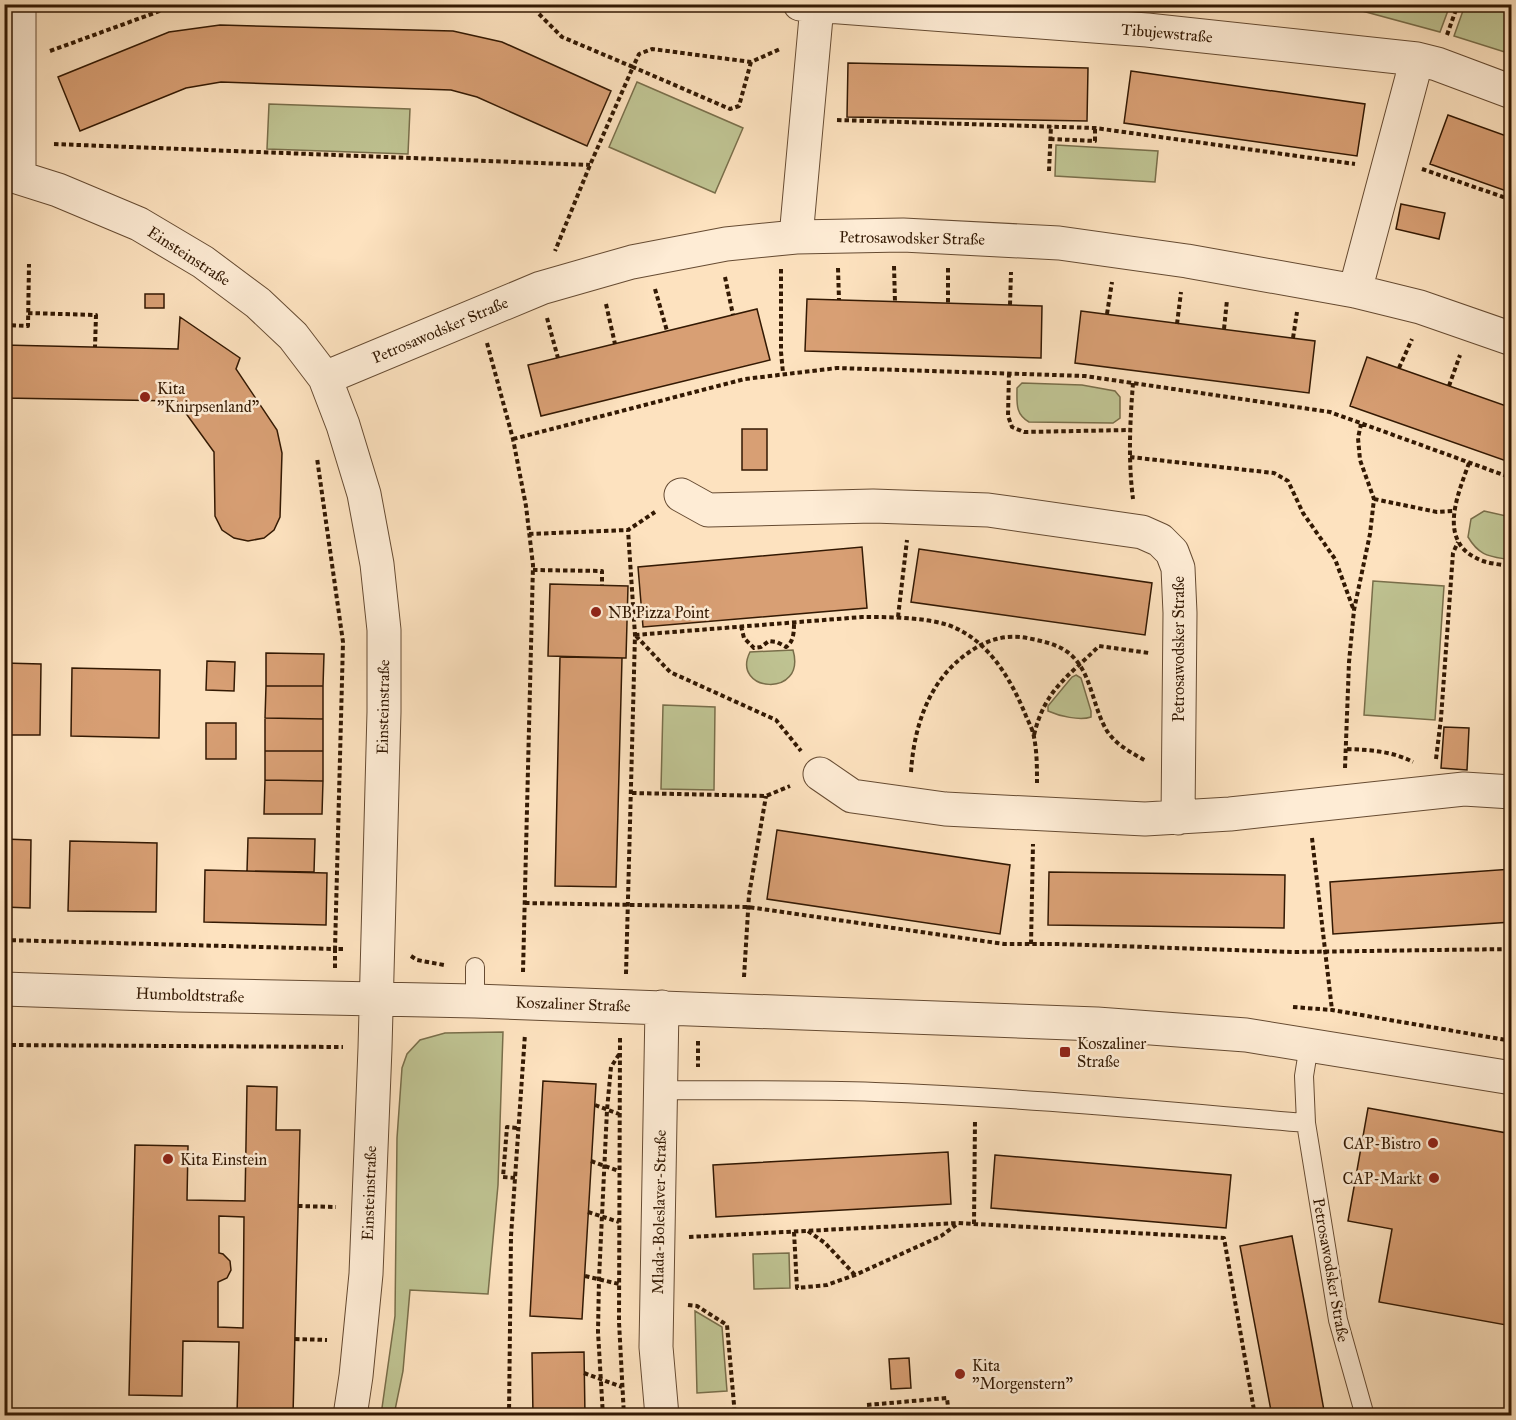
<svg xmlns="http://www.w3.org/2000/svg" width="1516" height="1420" font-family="'IM FELL Great Primer',serif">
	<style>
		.green { fill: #bfc392; stroke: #796e4a; stroke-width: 1.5 }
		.building { fill: #d89f74; stroke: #331903; stroke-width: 1.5; fill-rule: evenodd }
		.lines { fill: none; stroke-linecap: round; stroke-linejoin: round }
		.lane-casing { stroke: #664b32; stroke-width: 20 }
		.street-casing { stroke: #664b32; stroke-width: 35 }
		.path { stroke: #331903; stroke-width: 4; stroke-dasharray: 4.5 3; stroke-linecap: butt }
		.lane { stroke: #feecd5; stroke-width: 18 }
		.street { stroke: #feecd5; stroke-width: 33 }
		.poi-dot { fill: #8f2418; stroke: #feecd5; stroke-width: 2 }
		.labels { text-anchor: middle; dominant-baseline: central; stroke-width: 5; stroke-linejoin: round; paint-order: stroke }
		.street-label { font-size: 16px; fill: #331903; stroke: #feecd5 }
		.poi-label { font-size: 16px; fill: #331903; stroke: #feecd5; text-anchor: start }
	</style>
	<rect width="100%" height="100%" fill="#fde2bf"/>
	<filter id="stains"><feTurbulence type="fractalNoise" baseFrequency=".00333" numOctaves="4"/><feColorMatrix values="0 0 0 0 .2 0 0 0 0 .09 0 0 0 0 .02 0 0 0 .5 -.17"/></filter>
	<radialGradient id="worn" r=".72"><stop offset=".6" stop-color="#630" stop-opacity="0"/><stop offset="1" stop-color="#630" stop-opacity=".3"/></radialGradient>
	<path class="green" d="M1340 5 1450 4V5L1440 32Z
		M1465 5H1511V54L1454 36Z
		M637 82 743 128 715 193 609 147Z
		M269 104 410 109 408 154 267 149Z
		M1056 145 1158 151 1155 182 1055 176Z
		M1022 383 1082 385 1115 391 1120 397V418L1113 423 1029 422C1015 414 1017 403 1017 388Z
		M1484 511 1511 517V560C1490 556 1480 557 1468 537L1471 519Z
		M1373 581 1444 586 1435 720 1364 715Z
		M793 650C807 699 730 692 750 652Z
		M1076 675 1081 678 1091 711V717C1080 721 1059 716 1048 711V706L1072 677Z
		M663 705 715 707 714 790 661 789Z
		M503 1032 498 1185 488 1294 410 1290 403 1371 394 1415H381L395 1316 397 1138 402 1068 407 1054 420 1040 445 1033Z
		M789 1253 790 1288 754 1289 753 1254Z
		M695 1311 722 1327 727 1391 697 1393Z"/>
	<path class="building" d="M220 25 453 31 502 42 611 91 587 146 477 97 451 90 221 82 186 88 80 131 58 77 169 32Z
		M848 63 1088 68 1087 121 847 117Z
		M1131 71 1365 104 1357 156 1124 123Z
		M1448 115 1512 138V193L1430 164Z
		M1401 204 1445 213 1439 239 1396 229Z
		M145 294H164V308H145Z
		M807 299 1042 306 1041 358 805 351Z
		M757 309 770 360 541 416 528 365Z
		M1081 311 1315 341 1309 393 1075 363Z
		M180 317 240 358 236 369 277 430 282 453 280 517 274 530 264 538 248 541 234 538 222 530 215 516 214 452 177 401 4 398V345L178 349Z
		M1367 357 1512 408V463L1350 406Z
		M742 429H767V470H742Z
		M862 547 867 608 643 627 638 567Z
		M919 549 1152 583 1145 635 911 602Z
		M550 584 628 586 626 658 548 656Z
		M266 653 324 654 323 686H266Z
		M560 657 622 658 616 887 555 886Z
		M207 661 235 662 234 691 206 690Z
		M4 663 41 664 40 735H4Z
		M72 668 160 670 159 738 71 736Z
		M266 686H323V719L265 718Z
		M265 718 323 719V751H265Z
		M206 723H236V759H206Z
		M1444 727 1469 728 1467 770 1441 768Z
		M265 751H323V781L265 780Z
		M265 780 323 781 322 814H264Z
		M777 830 1010 865 1000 934 767 899Z
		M248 838 315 839 314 872 247 871Z
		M4 839 31 840 30 908 4 907Z
		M70 841 157 843 156 912 68 911Z
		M1512 869V922L1333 934 1330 882Z
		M205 870 327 873 326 925 204 922Z
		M1049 872 1285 875 1284 928 1048 925Z
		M543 1081 596 1084 582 1319 530 1316Z
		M247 1086 277 1087 276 1130H300L293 1415 237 1414 239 1342 183 1341 182 1396 129 1395 135 1145 188 1146 187 1200 245 1201ZM219 1216 244 1217 243 1328 218 1327V1282L227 1278 231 1270 230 1261 223 1254 219 1253Z
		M1368 1108 1512 1134V1292L1506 1325 1379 1302 1392 1229 1348 1221Z
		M948 1152 951 1204 716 1217 713 1165Z
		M995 1155 1231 1175 1226 1228 991 1208Z
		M1292 1236 1308 1322 1325 1416H1272L1240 1246Z
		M584 1352 585 1416H533L532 1353Z
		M909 1358 911 1388 891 1389 889 1359Z"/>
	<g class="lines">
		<g class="lane-casing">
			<path id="lane" d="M475 1001V967
				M1309 1045 1304 1076 1306 1123 1338 1320 1365 1416
				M661 1090C732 1091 803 1089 875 1092 1019 1097 1162 1111 1306 1123"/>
		</g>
		<g class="street-casing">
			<path id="street" d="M800 4 1147 30 1417 59 1437 64 1512 92
				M4 173 58 190 139 224 203 262 258 303 293 336 325 378 343 425 364 494 377 564 384 630V712L375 1048 366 1274 356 1376 350 1416
				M19 177V4
				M796 237 817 6
				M1355 291 1417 59
				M325 378 541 288 632 262 726 244 796 237 903 235 1059 243 1187 261 1355 291 1420 307 1512 339
				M681 495 708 510 873 506 988 510 1142 532 1160 540 1172 552 1178 568 1180 613 1178 818
				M820 774 852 796 945 809 1145 819 1230 814 1464 789 1512 792
				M4 989 179 995 475 1001 1097 1024 1246 1035 1512 1078
				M662 1416 656 1347 662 1007"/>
		</g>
		<path class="path" d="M539 14 562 37 633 67 590 165 555 251
			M1447 35 1458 4
			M50 51 179 4
			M751 62 739 106 730 109 633 67 639 54 652 49 751 62 780 49
			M837 120 1095 128 1355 164
			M1050 139 1095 141V128
			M54 144 590 165
			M1422 169 1512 200
			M1049 171 1051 126
			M894 266 895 302
			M838 268 839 300
			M948 268V303
			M781 269V352L783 373
			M725 277 733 315
			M655 289 667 331
			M606 304 615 344
			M1010 305 1011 272
			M28 313 96 315 95 347
			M1107 314 1112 282
			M547 318 558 358
			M1177 324 1181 292
			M4 325 28 326 29 264
			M1224 329 1227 300
			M1293 338 1297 312
			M487 343 513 439 526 506 533 565 523 972
			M1399 368 1412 339
			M1009 373 1008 416 1012 427 1024 432 1129 430
			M1133 383C1130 422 1128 460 1133 499
			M1449 386 1460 355
			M1506 406 1512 391
			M513 439 745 379 837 368 1085 376 1330 412 1512 478
			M1130 457 1274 473 1288 481 1303 513 1335 559 1353 608
			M1469 463C1457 497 1436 544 1483 561 1492 564 1503 565 1512 566
			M1374 499 1437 512 1453 511
			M529 534 628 530 655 512
			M533 570 602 571V586
			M898 617 907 540
			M741 626 744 638 754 648 761 647 769 641 777 642 786 647C794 642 794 631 794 622
			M635 635 862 617C889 617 922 617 948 625 988 639 1011 679 1026 716 1029 723 1033 730 1034 737 1037 752 1037 768 1037 783
			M636 636 670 672 776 720 801 751
			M1034 735C1045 689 1068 677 1099 646L1149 653
			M1347 749C1370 750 1392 751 1413 762
			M1436 759 1441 718 1453 553 1458 542
			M1345 768 1349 662 1354 610 1370 534 1374 499 1360 460 1358 438 1361 424
			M911 772C914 726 929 680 968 653 986 640 1005 634 1027 638 1042 641 1058 644 1070 654 1092 673 1092 706 1107 731 1116 745 1132 753 1146 761
			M632 793 766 796 790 786
			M1312 838 1332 1010
			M525 903 748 907 1004 944H1058L1292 952 1512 949
			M4 940 335 949 343 642 317 458
			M1031 944 1033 844
			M411 956 417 960 444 965
			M335 968V949H345
			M626 974 635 635 628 530
			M744 977 749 895 766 796
			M1293 1007 1332 1010 1512 1041
			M620 1038 619 1322 624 1416
			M698 1041V1067
			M4 1045 343 1047
			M595 1105 619 1114
			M591 1161 619 1171
			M515 1178 503 1177 507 1127 518 1128
			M298 1206 336 1207
			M588 1212 619 1222
			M974 1224 975 1120
			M808 1231 825 1243 855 1275
			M794 1232 797 1288 827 1285 855 1275 941 1236 956 1225
			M689 1237 958 1223 1224 1238 1255 1416
			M585 1276 619 1284
			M688 1305 697 1306 727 1325 735 1416
			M295 1339 327 1340
			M584 1373 622 1387
			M867 1405 947 1398 949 1416
			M509 1416 511 1236 525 1034
			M603 1416 598 1332 599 1279 607 1110 611 1067 620 1053"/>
		<use href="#lane" class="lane"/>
		<use href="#street" class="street"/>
	</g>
	<g class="poi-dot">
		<circle cx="145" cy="397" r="6"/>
		<circle cx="596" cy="612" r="6"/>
		<rect x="1059" y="1046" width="12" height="12" rx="3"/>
		<circle cx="1433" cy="1143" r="6"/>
		<circle cx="168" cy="1159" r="6"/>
		<circle cx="1434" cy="1178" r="6"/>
		<circle cx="960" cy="1374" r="6"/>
	</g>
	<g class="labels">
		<g class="street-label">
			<text transform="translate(1167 33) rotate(5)">Tibujewstraße</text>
			<text transform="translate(912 238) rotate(1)">Petrosawodsker Straße</text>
			<text transform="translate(189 256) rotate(33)">Einsteinstraße</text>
			<text transform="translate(440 330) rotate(-23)">Petrosawodsker Straße</text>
			<text transform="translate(1178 649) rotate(-90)">Petrosawodsker Straße</text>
			<text transform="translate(383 707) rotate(-89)">Einsteinstraße</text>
			<text transform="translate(190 995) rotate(2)">Humboldtstraße</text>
			<text transform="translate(573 1004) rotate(2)">Koszaliner Straße</text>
			<text transform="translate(369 1193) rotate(-88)">Einsteinstraße</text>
			<text transform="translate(659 1212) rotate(-89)">Mlada-Boleslaver-Straße</text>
			<text transform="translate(1331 1270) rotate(80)">Petrosawodsker Straße</text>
		</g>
		<g class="poi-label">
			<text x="157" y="388">Kita<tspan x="157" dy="18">"Knirpsenland"</tspan></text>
			<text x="608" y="612">NB Pizza Point</text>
			<text x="1077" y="1043">Koszaliner<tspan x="1077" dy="18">Straße</tspan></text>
			<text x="1421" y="1143" text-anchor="end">CAP-Bistro</text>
			<text x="180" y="1159">Kita Einstein</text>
			<text x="1422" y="1178" text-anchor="end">CAP-Markt</text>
			<text x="972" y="1365">Kita<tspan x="972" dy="18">"Morgenstern"</tspan></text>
		</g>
	</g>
	<rect width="1516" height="1420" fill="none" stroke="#fde2bf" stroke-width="24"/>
	<rect x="6" y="6" width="1504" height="1408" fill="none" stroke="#331903" stroke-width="3"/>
	<rect x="12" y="12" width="1492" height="1396" fill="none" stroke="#331903" stroke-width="1.5"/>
	<rect width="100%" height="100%" filter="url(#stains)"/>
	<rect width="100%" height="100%" fill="url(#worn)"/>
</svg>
